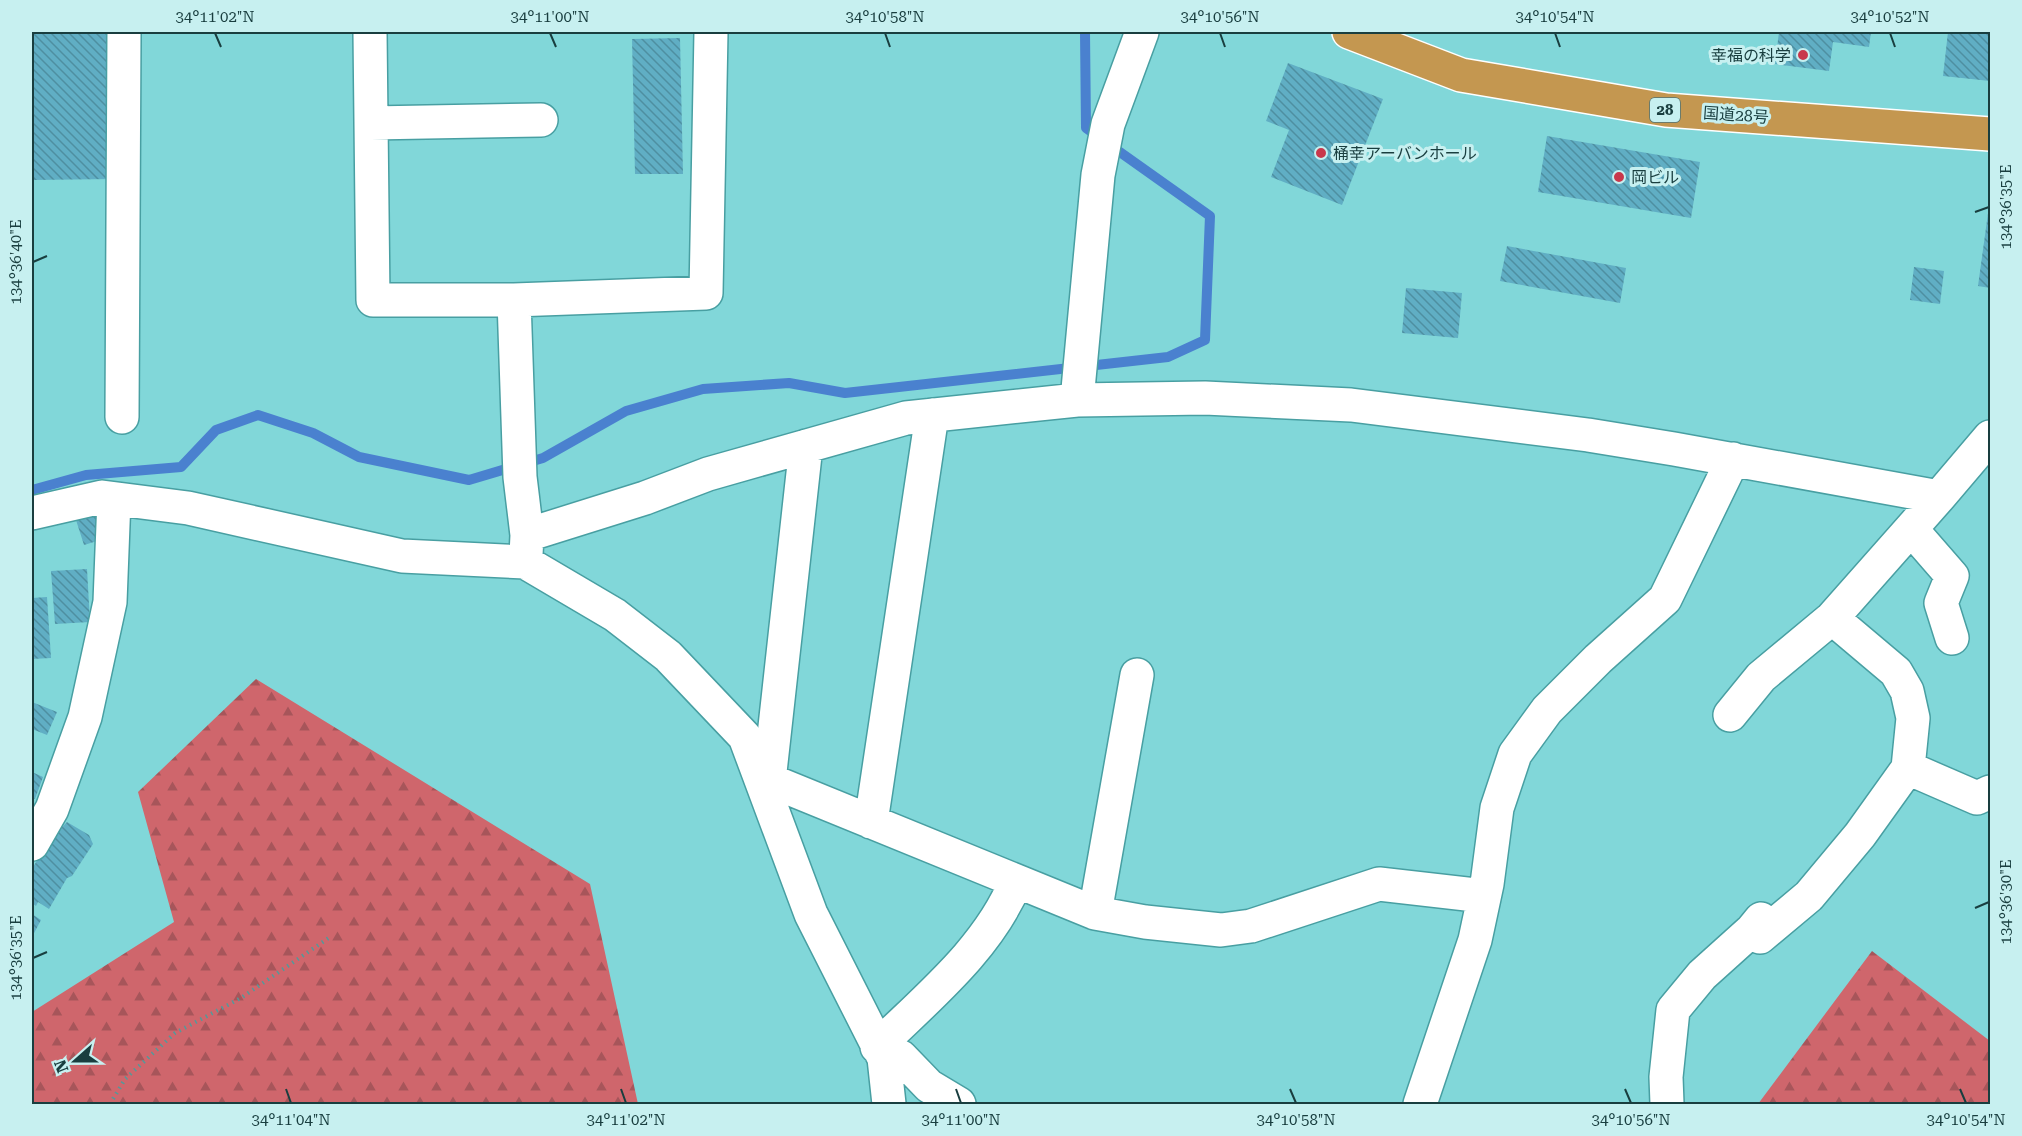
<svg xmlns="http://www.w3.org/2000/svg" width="2022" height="1136" font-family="'Roboto Serif','Noto Sans JP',serif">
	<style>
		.forest { fill: url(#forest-firs) }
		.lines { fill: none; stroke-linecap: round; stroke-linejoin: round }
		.stream { stroke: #4a81cf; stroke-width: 10 }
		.building { fill: url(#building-back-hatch) }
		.minor-casing { stroke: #489fa2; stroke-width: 36 }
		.highway-casing { stroke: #fff; stroke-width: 36 }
		.path { stroke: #569899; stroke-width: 4; stroke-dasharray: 1.5 4.5; stroke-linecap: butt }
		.minor { stroke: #fff; stroke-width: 33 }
		.highway { stroke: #c49750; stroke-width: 33 }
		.ticks { fill: none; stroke: #193e3f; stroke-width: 2 }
		.poi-dot { fill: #c8384c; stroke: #c7f0f0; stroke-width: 2 }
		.labels { text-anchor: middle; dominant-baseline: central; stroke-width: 6; stroke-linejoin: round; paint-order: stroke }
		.shield { fill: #c7f0f0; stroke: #4d7374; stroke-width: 1.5 }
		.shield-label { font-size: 15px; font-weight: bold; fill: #193e3f }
		.poi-label { font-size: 16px; fill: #193e3f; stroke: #c7f0f0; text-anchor: start }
		.street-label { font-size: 16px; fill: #193e3f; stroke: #c7f0f0 }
		.neatline { fill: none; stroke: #193e3f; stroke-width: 2 }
		.ticks-label { font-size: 15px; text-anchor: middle; fill: #193e3f }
	</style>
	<defs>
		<pattern id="forest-firs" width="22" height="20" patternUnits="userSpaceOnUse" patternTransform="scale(1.5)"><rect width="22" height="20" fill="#cf666c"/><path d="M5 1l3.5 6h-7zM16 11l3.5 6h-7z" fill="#a7555a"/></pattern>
		<pattern id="building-back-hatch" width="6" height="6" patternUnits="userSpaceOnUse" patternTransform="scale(1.5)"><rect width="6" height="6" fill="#60aec4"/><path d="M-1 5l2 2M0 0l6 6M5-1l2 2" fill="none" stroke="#4e8fa1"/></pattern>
	</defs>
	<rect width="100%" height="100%" fill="#81d7d9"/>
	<path class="forest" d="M256 679 590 884 638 1104H32V1012L174 922 138 792Z
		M1872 951 1990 1041V1104H1758Z"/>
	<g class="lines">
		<path class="stream" d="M32 490 86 475 181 467 216 430 258 415 313 433 359 457 469 480 543 458 626 411 703 389 789 383 845 393 1168 357 1205 340 1210 216 1086 128 1085 32"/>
	</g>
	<path class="building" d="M32 32H113L115 179 33 180Z
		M1779 32H1871L1869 47 1833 42 1829 71 1775 64Z
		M1948 32H1990V81L1943 76Z
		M680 38 683 174H635L632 39Z
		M1288 63 1383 99 1342 205 1271 177 1289 130 1266 121Z
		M1547 136 1700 162 1691 218 1538 192Z
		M1989 206H1990V288L1978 286Z
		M1507 246 1626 268 1620 303 1500 281Z
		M1914 267 1944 271 1940 304 1910 300Z
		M1406 288 1462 293 1458 338 1402 333Z
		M99 513 107 538 84 545 76 520Z
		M87 569 90 622 55 624 51 571Z
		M47 597 51 658 32 659V598Z
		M32 702 57 712 47 735 32 729Z
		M32 772 43 777 35 799 32 798Z
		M67 822 89 835 93 844 72 876 67 878 49 909 38 902 36 906 32 903V869L57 826 62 827Z
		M32 914 41 920 32 937Z"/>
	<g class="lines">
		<g class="minor-casing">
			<path id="minor" d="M370 32 373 300H514L706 293 711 32
				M371 123 541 120
				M514 300 520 477 527 535 526 555
				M1077 400 1098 175 1108 124 1142 32
				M122 417 124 32
				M32 513 102 497 188 508 402 556 525 562 615 615 668 656 745 737 811 914 884 1058 889 1104
				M1912 530 1952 576 1941 603 1952 638
				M527 535 645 498 708 474 906 418 1077 400 1205 398 1351 405 1588 435 1674 449 1939 497 1990 437
				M1730 715 1761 677 1832 618 1939 497
				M1908 768 1977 798 1990 792
				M769 780 1095 913 1145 922 1221 930 1251 926 1379 884 1484 896
				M768 790 806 446
				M871 822 932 415
				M32 844 52 809 85 717 110 602 114 499
				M1095 913 1137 675
				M1752 930 1760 937 1809 896 1860 835 1908 768 1913 718 1907 691 1896 672 1832 618
				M877 1047C927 998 989 948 1016 881
				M884 1058 901 1057 929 1086 959 1104
				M1420 1104 1475 940 1487 884 1497 808 1515 754 1547 710 1598 659 1665 599 1733 459
				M1667 1104 1666 1077 1673 1010 1702 975 1752 930 1761 919 1767 924"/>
		</g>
		<g class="highway-casing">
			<path id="highway" d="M1349 32 1461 75 1666 110 1990 134"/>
		</g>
		<path class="path" d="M110 1104 125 1079 175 1033 241 998 330 937"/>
		<use href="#minor" class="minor"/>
		<use href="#highway" class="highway"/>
	</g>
	<path class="ticks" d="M215 33 221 47M550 33 556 47M885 33 890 47M1220 33 1225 47M1555 33 1560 47M1890 33 1895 47M1975 212 1989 207M33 262 47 256M1975 908 1989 902M33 958 47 952M286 1089 291 1103M621 1089 626 1103M956 1089 961 1103M1290 1089 1296 1103M1625 1089 1631 1103M1960 1089 1966 1103"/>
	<g class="poi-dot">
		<circle cx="1803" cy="55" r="6"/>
		<circle cx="1321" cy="153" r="6"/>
		<circle cx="1619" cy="177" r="6"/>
	</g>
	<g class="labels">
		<rect class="shield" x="1650" y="98" width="30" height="24" rx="4.5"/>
		<g class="shield-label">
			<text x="1665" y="110">28</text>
		</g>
		<g class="poi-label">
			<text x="1791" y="55" text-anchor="end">幸福の科学</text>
			<text x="1333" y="153">桶幸アーバンホール</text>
			<text x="1631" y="177">岡ビル</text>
		</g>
		<g class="street-label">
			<text transform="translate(1736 115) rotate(4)">国道28号</text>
		</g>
	</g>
	<rect width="2022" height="1136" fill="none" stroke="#c7f0f0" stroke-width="66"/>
	<g transform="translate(75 1061) rotate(249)" stroke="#c7f0f0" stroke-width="4.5" paint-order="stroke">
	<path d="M0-4.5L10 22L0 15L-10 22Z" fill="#193e3f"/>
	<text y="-9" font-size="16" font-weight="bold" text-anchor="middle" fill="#193e3f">N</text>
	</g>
	<rect x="33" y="33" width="1956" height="1070" class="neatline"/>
	<g class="ticks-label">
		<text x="215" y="22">34°11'02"N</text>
		<text x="550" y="22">34°11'00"N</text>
		<text x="885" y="22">34°10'58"N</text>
		<text x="1220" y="22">34°10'56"N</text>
		<text x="1555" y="22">34°10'54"N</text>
		<text x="1890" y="22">34°10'52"N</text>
		<text transform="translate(2006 207) rotate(-90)" y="5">134°36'35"E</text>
		<text transform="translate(16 262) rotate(-90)" y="5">134°36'40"E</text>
		<text transform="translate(2006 902) rotate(-90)" y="5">134°36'30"E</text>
		<text transform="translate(16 958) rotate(-90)" y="5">134°36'35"E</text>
		<text x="291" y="1125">34°11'04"N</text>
		<text x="626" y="1125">34°11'02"N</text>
		<text x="961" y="1125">34°11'00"N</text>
		<text x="1296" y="1125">34°10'58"N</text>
		<text x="1631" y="1125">34°10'56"N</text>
		<text x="1966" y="1125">34°10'54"N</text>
	</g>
</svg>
